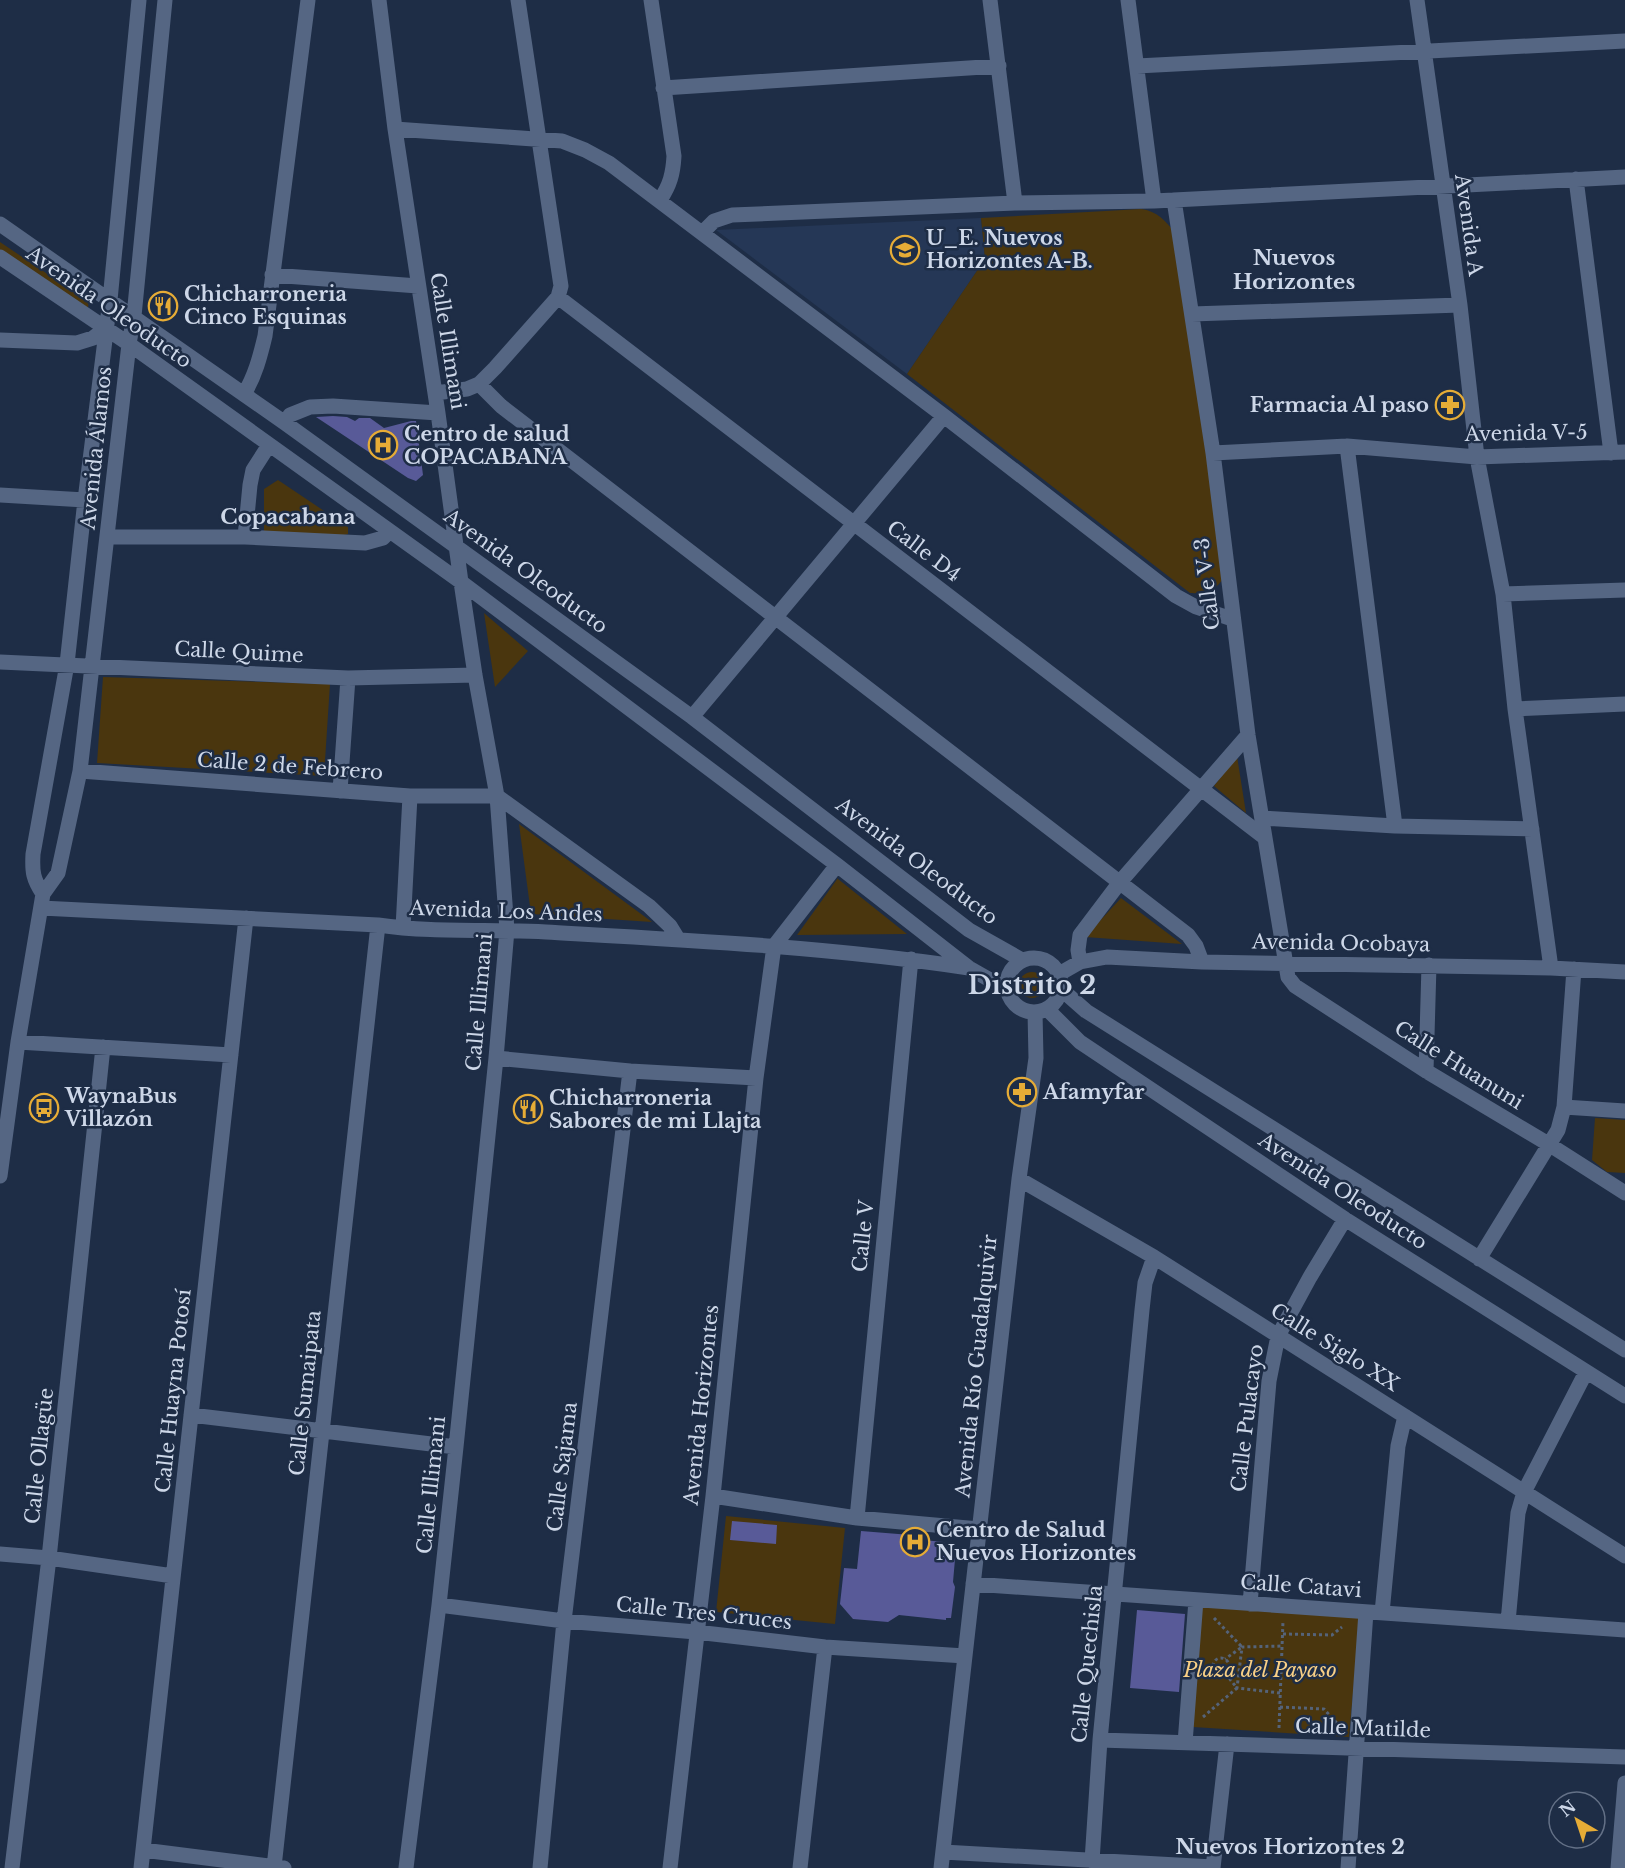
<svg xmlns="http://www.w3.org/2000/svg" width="1625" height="1868" font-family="'Libre Baskerville',serif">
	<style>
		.built { fill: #253756 }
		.green { fill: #4a360e }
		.building { fill: #585a98 }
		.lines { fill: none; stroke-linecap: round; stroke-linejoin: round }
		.path { stroke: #556379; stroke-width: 3; stroke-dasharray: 3 3; stroke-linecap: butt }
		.minor { stroke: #556683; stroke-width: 15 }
		.labels { text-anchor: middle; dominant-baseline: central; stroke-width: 5; stroke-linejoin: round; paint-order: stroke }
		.street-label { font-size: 20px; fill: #cdd7e8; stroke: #1e2d46 }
		.poi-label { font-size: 20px; font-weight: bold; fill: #cdd7e8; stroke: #1e2d46; text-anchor: start }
		.park-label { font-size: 20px; font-style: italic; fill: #f8cf85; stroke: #1e2d46 }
		.neighbourhood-label { font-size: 21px; font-weight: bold; fill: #cdd7e8; stroke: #1e2d46 }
		.district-label { font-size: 26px; font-weight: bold; fill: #cdd7e8; stroke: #1e2d46 }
	</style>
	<rect width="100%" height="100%" fill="#1e2d46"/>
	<path class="built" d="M981 218 985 259 907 374 716 230Z"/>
	<path class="green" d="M1141 209C1157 211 1166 221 1175 233L1224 577C1217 590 1205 594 1190 593L907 374 985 259 981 218Z
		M0 242 89 302 88 307 83 309 0 253Z
		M278 480 348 527V534L344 535H264V489Z
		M484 613 528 651 495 687Z
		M103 677 330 684 324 776 97 763Z
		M1237 756 1246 813 1214 786Z
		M519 824 652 922 531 914Z
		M838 878V879L907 934 797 935Z
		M1121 898 1182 944 1085 937Z
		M1019 985a13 13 0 1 1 26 0a13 13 0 1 1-26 0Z
		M1595 1118 1625 1120V1173L1607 1172 1592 1160Z
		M726 1516 845 1528 835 1624 716 1612Z
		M1201 1606 1360 1615 1349 1737 1193 1727Z"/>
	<path class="building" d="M333 416 347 417 355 421 359 418H370L384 428 411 421H416L423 475 416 481 408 478 316 417Z
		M732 1521 777 1525 776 1544 730 1540Z
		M861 1531 923 1536V1540L944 1542 945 1547 956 1548 953 1582 955 1587 951 1618H946V1620L899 1615 888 1622 853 1619 840 1604 844 1568 857 1569Z
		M1137 1610 1185 1614 1179 1692 1130 1688Z"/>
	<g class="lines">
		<path class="path" d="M1214 1618 1242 1647 1225 1659
			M1283 1634 1332 1635 1342 1627
			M1213 1666a8 8 0 1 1 16 0a8 8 0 1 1-16 0Z
			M1280 1693 1237 1688 1242 1647 1283 1646
			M1280 1707 1324 1709 1343 1730
			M1203 1717 1237 1688 1225 1673
			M1279 1728 1283 1621"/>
		<path class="minor" d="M379 0 395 129 438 413 461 582 475 675 497 796 507 930 496 1058 456 1447 439 1605 406 1868
			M651 0 674 156C673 174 670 185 660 200
			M990 0 1015 203
			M1128 0 1154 201
			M1417 0 1460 305 1477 457 1503 594 1515 709 1551 968
			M1137 66 1625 41
			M663 88 999 66
			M395 129 562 141 585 150 609 163 944 416 1176 596 1196 607 1232 619
			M1576 179 1611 453
			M1174 200 1213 453 1248 735 1288 977 1295 986 1426 1071 1550 1145 1625 1193
			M0 224 285 423 692 717 969 930 1022 960
			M703 232 714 221 732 215 1015 203 1154 201 1625 177
			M0 257 129 344 461 582 837 865 969 968 1006 989
			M272 275 418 286
			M558 297 1264 837
			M1192 314 1460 305
			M0 340 77 343 93 338 106 328
			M479 384 501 406 1188 935 1196 946 1202 962
			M435 393 467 389 479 384 495 368 558 297 561 286 518 0
			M244 394C255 376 260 357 265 336L308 0
			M285 423 290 415 310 407 333 406 438 413
			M1347 446 1395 826
			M1213 453 1347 446 1477 457 1625 452
			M0 495 85 500
			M108 537H245L365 543 383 538 390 531
			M245 537 250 485 253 470 269 445
			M1503 594 1625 590
			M0 662 348 678 475 675
			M1515 709 1625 704
			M692 717 944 416
			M80 771 410 796H497L649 906 670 926 678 939
			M340 791 348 678
			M1262 818 1395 826 1532 829
			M43 894C33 879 32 872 33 854L67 664 85 500 110 300 139 0
			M41 908 378 925C433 933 490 929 546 932 687 940 829 947 969 968
			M403 928 410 796
			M1007 985a27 27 0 1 1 54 0a27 27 0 1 1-54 0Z
			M1080 962 1078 950 1080 935 1120 882 1248 735
			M1059 974 1080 962 1107 957 1202 962 1551 968 1625 972
			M1061 989 1086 1011 1625 1350
			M1047 1009 1080 1042 1345 1219 1625 1396
			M18 1042 231 1055
			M496 1058 630 1071 756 1078
			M1426 1071 1429 965
			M1564 1107 1625 1111
			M0 1176 18 1042 43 894 58 873 80 771 129 344 134 316 165 0
			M1019 1179 1154 1257 1625 1556
			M1479 1259 1558 1130 1564 1107 1574 969
			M191 1415 456 1447
			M713 1496 857 1518 979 1529
			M857 1518 911 959
			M0 1554 49 1558 173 1576
			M973 1584 1625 1630
			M1250 1604 1269 1381 1278 1336 1310 1277 1345 1219
			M439 1605 564 1621 696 1632 825 1647 965 1656
			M1382 1613 1398 1446 1405 1416
			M1508 1622 1518 1513 1524 1492 1586 1372
			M1100 1740 1625 1757
			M1185 1743 1196 1600
			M143 1850 284 1868
			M943 1852 1213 1867
			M1092 1861 1100 1740 1142 1310 1145 1283 1154 1257
			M274 1867 378 925
			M12 1868 49 1558 103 1047
			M141 1868 246 918
			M540 1868 564 1621 630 1071
			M670 1868 713 1496 756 1078 774 946 837 865
			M800 1868 825 1647
			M941 1868 1019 1179 1036 1058 1035 1012
			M1213 1868 1227 1744
			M1348 1868 1366 1612
			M1618 1868 1625 1783"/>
	</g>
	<defs>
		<g id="school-ring" transform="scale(1.5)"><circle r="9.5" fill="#1e2d46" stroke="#e6ac36" stroke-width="1.5"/><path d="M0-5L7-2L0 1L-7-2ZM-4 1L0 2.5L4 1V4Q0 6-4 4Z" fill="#e6ac36"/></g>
		<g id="restaurant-ring" transform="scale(1.5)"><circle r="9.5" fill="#1e2d46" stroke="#e6ac36" stroke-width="1.5"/><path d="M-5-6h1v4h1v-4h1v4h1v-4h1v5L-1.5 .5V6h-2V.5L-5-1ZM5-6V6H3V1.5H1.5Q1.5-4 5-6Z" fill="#e6ac36"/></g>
		<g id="pharmacy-ring" transform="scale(1.5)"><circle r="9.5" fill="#1e2d46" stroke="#e6ac36" stroke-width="1.5"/><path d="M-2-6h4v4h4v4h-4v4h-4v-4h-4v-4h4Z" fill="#e6ac36"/></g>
		<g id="hospital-ring" transform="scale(1.5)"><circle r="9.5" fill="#1e2d46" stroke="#e6ac36" stroke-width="1.5"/><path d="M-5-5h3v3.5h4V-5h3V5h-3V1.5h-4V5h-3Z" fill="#e6ac36"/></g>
		<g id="bus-ring" transform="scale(1.5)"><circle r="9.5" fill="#1e2d46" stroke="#e6ac36" stroke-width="1.5"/><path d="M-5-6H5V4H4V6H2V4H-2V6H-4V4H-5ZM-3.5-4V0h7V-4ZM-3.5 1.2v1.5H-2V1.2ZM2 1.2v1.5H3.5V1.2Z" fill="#e6ac36"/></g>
	</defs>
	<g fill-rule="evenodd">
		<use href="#school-ring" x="905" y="250"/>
		<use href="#restaurant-ring" x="163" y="306"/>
		<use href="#pharmacy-ring" x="1450" y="405"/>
		<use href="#hospital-ring" x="383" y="445"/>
		<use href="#pharmacy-ring" x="1022" y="1092"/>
		<use href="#bus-ring" x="44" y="1108"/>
		<use href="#restaurant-ring" x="528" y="1109"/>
		<use href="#hospital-ring" x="915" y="1542"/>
	</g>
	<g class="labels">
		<g class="street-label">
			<text transform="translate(1469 225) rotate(82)">Avenida A</text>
			<text transform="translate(109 307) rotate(35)">Avenida Oleoducto</text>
			<text transform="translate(448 341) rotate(81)">Calle Illimani</text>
			<text transform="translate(1526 433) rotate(-1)">Avenida V-5</text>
			<text transform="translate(96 448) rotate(-84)">Avenida Álamos</text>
			<text transform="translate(924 551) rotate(37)">Calle D4</text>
			<text transform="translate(526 571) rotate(36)">Avenida Oleoducto</text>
			<text transform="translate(1207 584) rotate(-97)">Calle V-3</text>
			<text transform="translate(239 652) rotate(3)">Calle Quime</text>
			<text transform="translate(290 766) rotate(4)">Calle 2 de Febrero</text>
			<text transform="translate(917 861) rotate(37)">Avenida Oleoducto</text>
			<text transform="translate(506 911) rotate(2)">Avenida Los Andes</text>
			<text transform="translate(1341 943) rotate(1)">Avenida Ocobaya</text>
			<text transform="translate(479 1002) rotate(-85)">Calle Illimani</text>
			<text transform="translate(1459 1065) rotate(32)">Calle Huanuni</text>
			<text transform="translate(1343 1191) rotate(33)">Avenida Oleoducto</text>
			<text transform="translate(863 1236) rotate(-84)">Calle V</text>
			<text transform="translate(1335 1347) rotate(32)">Calle Siglo XX</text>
			<text transform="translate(976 1366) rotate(-84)">Avenida Río Guadalquivir</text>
			<text transform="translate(173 1391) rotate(-84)">Calle Huayna Potosí</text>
			<text transform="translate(305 1393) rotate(-84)">Calle Sumaipata</text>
			<text transform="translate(701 1405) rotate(-84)">Avenida Horizontes</text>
			<text transform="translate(1247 1418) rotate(-83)">Calle Pulacayo</text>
			<text transform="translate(39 1456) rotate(-84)">Calle Ollagüe</text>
			<text transform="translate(562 1467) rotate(-83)">Calle Sajama</text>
			<text transform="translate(431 1485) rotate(-84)">Calle Illimani</text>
			<text transform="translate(1301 1586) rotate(4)">Calle Catavi</text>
			<text transform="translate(704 1613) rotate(6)">Calle Tres Cruces</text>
			<text transform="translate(1087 1664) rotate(-84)">Calle Quechisla</text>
			<text transform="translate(1363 1728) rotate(2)">Calle Matilde</text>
		</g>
		<g class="poi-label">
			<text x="926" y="238">U_E. Nuevos<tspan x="926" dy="23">Horizontes A-B.</tspan></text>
			<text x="184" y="294">Chicharroneria<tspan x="184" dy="23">Cinco Esquinas</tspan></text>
			<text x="1429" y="405" text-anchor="end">Farmacia Al paso</text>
			<text x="404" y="434">Centro de salud<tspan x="404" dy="23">COPACABANA</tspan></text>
			<text x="1043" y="1092">Afamyfar</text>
			<text x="65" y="1096">WaynaBus<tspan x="65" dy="23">Villazón</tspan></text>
			<text x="549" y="1098">Chicharroneria<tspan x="549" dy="23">Sabores de mi Llajta</tspan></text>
			<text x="936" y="1530">Centro de Salud<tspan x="936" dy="23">Nuevos Horizontes</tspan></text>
		</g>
		<g class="park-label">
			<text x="1260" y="1670">Plaza del Payaso</text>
		</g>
		<g class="neighbourhood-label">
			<text x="1294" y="258">Nuevos<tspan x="1294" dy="24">Horizontes</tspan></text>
			<text x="288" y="517">Copacabana</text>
			<text x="1290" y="1847">Nuevos Horizontes 2</text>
		</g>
		<g class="district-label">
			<text x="1032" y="985">Distrito 2</text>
		</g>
	</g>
	<g transform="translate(1577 1820) rotate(321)"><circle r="28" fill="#1e2d46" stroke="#647187" stroke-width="1.5"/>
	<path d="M0-4.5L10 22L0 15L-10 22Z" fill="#e6ac36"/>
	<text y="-9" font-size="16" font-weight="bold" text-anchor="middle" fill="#cdd7e8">N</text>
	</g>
</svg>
